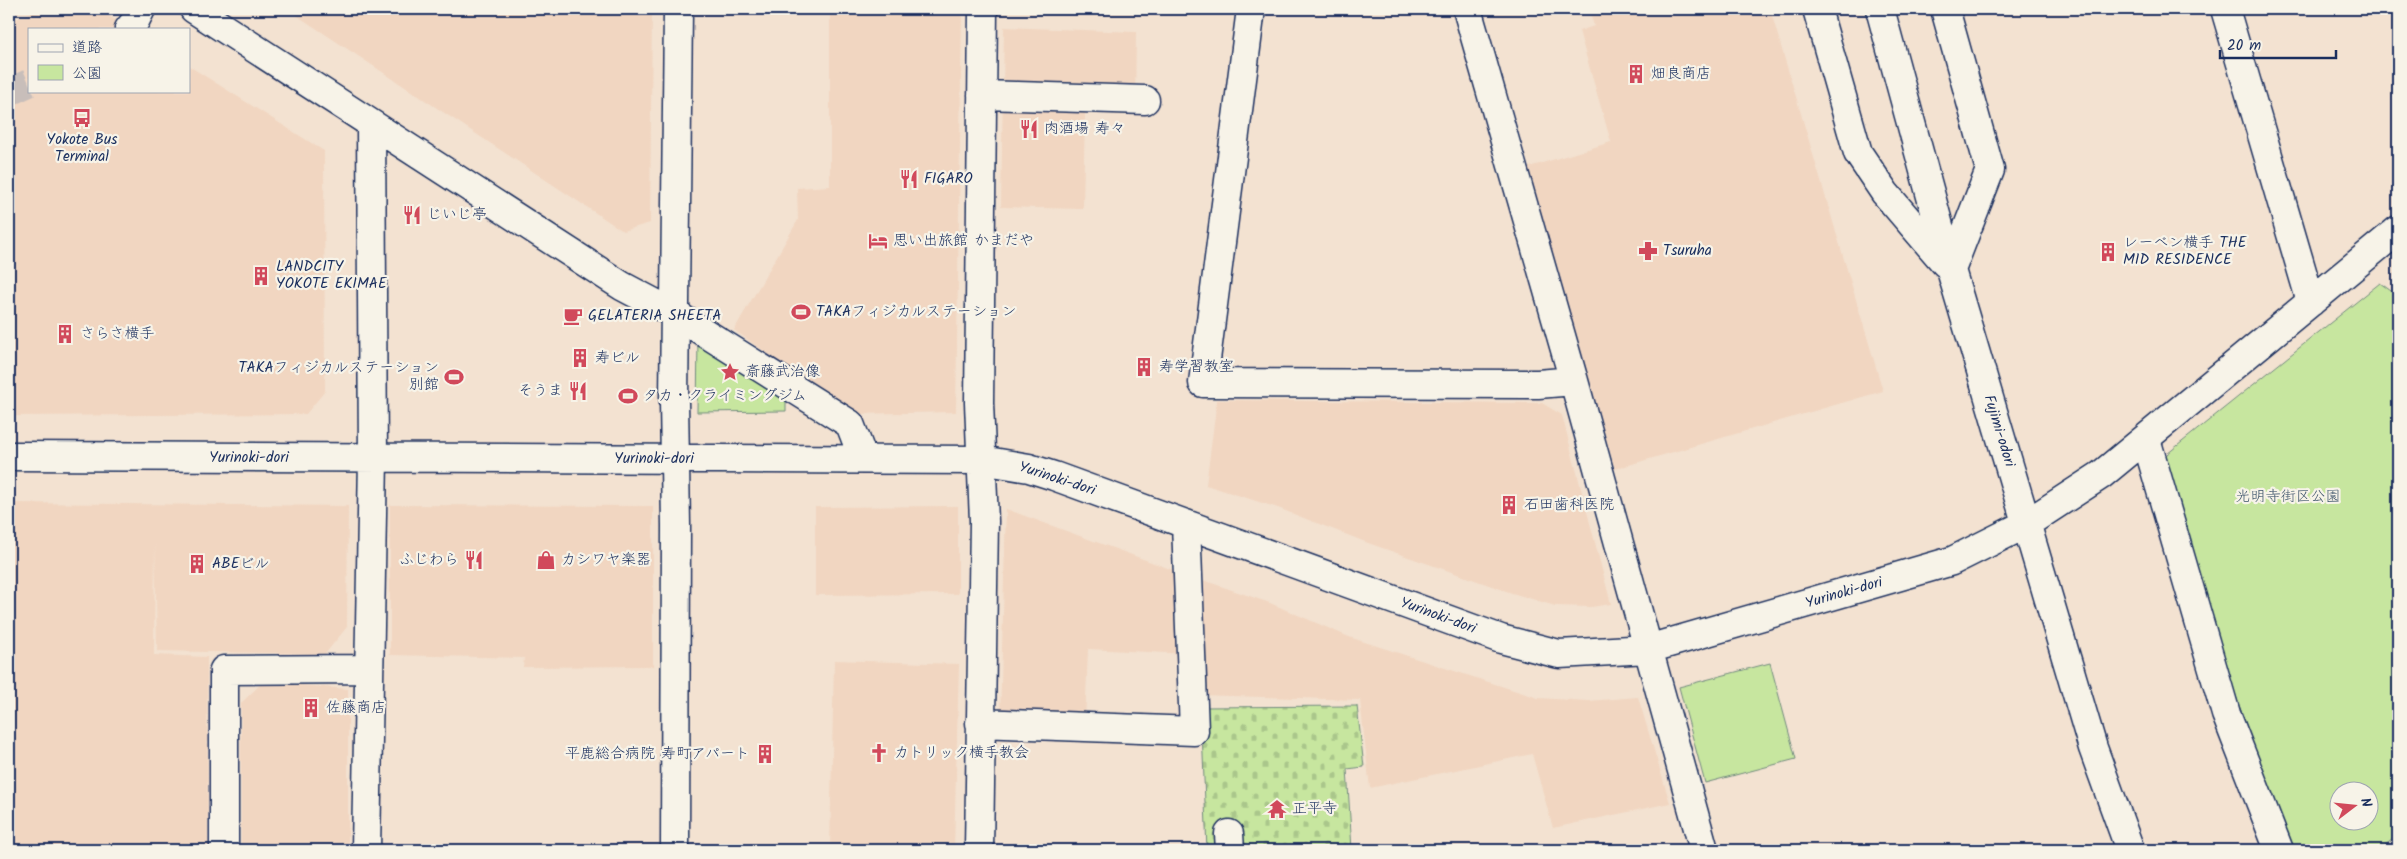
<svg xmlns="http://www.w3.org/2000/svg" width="2407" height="859" font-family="Kalam,'Klee One',sans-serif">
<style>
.built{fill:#f1d6c1}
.green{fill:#c7e69f;stroke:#718a7e;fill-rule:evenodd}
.cemetery{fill:url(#cemetery-stones);stroke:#718a7e}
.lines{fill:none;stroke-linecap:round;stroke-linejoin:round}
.minor-tunnel{stroke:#c8beba;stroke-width:28;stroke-dasharray:28 14;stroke-linecap:butt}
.minor-casing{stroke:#1b2f5e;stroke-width:31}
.minor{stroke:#f7f3e8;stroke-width:28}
.labels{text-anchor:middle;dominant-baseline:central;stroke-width:4.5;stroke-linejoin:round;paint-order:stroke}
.poi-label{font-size:15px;fill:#1b2f5e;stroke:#f7f3e8;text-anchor:start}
.street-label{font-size:15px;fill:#1b2f5e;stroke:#f7f3e8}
.park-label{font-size:15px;fill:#3d546b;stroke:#f7f3e8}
</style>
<defs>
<pattern id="cemetery-stones" width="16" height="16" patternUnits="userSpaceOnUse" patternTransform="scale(1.25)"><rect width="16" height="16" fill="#c7e69f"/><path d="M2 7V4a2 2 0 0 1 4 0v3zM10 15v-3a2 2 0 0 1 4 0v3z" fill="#aac68b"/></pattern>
</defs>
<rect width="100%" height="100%" fill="#f3e2d1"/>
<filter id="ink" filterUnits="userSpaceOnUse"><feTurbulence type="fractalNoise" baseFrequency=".02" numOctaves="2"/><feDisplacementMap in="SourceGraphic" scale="10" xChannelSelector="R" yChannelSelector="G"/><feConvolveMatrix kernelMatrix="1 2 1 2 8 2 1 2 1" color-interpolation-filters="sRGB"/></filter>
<g filter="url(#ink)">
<path class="built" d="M 39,9 L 84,9 L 87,14 L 98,9 L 129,29 L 29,29 L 29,91 L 189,91 L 189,66 L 324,151 L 325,391 L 306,414 L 9,416 L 9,22 Z
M 287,9 L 652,9 L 650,223 L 623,231 Z
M 830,9 L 962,9 L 956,412 L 853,414 L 734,330 L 798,220 L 797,188 L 830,186 Z
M 1589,9 L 1770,9 L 1883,391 L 1615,469 L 1526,168 L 1611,142 L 1579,31 L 1594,26 Z
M 1004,27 L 1136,32 L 1135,110 L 1085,112 L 1083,209 L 1001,207 Z
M 1217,400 L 1542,403 L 1562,415 L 1611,604 L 1591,607 L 1555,606 L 1512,593 L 1368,543 L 1278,508 L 1206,485 Z
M 9,503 L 348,506 L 347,627 L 325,654 L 157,651 L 155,542 L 154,655 L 207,657 L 208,850 L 9,850 Z
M 390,505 L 653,506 L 653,666 L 523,667 L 524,658 L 390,655 Z
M 958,506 L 958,594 L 815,595 L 815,507 Z
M 1006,509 L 1184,574 L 1187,654 L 1088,649 L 1085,723 L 1000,719 Z
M 1194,577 L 1270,603 L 1349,637 L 1538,698 L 1588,701 L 1638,697 L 1670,803 L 1553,828 L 1532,754 L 1370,788 L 1360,700 L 1199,695 Z
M 834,660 L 959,664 L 954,850 L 830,850 Z
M 263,682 L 348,689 L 348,850 L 241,850 L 241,703 Z"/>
<path class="green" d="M 2380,283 L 2398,296 L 2398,835 L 2379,850 L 2294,850 C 2240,723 2202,591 2162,458 ZM 2340,792 L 2370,792 L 2370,822 L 2340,822 Z
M 698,338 L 786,394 L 786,411 L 697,412 Z
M 1770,663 L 1796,759 L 1705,783 L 1679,687 Z"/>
<path class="cemetery" d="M 1357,706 L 1364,767 L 1347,769 L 1352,850 L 1207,850 L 1201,707 Z"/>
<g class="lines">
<path class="minor-tunnel" d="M 9,92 L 29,83"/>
<g class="minor-casing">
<path id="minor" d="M 194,9 L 622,286 L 675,314 L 850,424 L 863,458
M 1251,9 L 1203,383 L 1538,384 L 1574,381
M 1467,9 L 1574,381 L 1704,850
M 1817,9 L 1858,153 L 1885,193 L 1945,263
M 1880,9 L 1951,270 L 2093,748 L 2130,850
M 1945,9 L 1990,170 L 1951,270
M 2225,9 L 2311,302
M 129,29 L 134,23 L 141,9
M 982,95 L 1145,100
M 2146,439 L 2226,714 L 2279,850
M 9,456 L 981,460 L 1029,468 L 1054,476 L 1501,639 L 1559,654 L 1648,649 L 1952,561 L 2026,524 L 2101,475 L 2398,230
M 980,723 L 1194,731 L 1186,524
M 1229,834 L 1230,850
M 224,850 L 224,670 L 368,669
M 366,850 L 373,458 L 371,124
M 675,850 L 676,525 L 674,401 L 678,9
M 979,850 L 984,521 L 979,403 L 983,9"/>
</g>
<use href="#minor" class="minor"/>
</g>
</g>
<defs>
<g id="building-bare" transform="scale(1.5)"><path d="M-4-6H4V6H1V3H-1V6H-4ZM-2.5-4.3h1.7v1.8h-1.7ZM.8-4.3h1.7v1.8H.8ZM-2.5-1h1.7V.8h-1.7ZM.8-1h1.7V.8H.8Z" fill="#d1495b" stroke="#f7f3e8" stroke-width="2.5" paint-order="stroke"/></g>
<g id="bus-bare" transform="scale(1.5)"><path d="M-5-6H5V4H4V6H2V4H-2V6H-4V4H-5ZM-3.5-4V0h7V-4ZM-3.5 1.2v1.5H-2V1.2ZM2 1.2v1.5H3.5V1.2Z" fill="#d1495b" stroke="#f7f3e8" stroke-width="2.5" paint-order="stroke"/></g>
<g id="restaurant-bare" transform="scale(1.5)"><path d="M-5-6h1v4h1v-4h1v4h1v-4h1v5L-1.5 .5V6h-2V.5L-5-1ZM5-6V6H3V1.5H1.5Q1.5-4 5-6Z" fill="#d1495b" stroke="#f7f3e8" stroke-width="2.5" paint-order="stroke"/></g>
<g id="hotel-bare" transform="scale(1.5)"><path d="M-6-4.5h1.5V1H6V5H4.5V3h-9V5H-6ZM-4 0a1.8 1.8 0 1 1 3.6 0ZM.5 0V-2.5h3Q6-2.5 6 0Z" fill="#d1495b" stroke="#f7f3e8" stroke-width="2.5" paint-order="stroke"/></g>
<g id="pharmacy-bare" transform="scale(1.5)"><path d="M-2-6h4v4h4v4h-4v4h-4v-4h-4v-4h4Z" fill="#d1495b" stroke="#f7f3e8" stroke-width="2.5" paint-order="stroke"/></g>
<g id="stadium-bare" transform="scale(1.5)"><path d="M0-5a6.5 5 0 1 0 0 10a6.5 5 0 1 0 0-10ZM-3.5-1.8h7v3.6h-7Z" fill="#d1495b" stroke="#f7f3e8" stroke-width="2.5" paint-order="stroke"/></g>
<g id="cafe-bare" transform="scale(1.5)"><path d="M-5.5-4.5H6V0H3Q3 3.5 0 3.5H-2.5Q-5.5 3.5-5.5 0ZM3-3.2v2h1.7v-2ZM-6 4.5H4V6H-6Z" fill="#d1495b" stroke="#f7f3e8" stroke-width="2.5" paint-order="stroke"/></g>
<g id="sight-bare" transform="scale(1.5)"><path d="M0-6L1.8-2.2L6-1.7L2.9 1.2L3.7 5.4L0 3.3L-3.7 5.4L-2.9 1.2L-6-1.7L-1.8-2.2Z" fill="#d1495b" stroke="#f7f3e8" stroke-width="2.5" paint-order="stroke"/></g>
<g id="shop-bare" transform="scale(1.5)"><path d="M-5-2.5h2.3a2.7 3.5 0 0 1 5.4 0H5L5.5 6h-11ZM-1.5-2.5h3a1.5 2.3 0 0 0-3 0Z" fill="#d1495b" stroke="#f7f3e8" stroke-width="2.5" paint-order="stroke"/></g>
<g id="church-bare" transform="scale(1.5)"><path d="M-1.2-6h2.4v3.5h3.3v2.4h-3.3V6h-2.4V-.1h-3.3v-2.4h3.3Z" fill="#d1495b" stroke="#f7f3e8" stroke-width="2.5" paint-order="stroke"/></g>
<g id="temple-bare" transform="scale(1.5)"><path d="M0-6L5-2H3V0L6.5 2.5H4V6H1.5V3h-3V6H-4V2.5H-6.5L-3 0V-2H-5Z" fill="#d1495b" stroke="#f7f3e8" stroke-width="2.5" paint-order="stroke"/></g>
</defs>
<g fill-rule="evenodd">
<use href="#building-bare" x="1636" y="74"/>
<use href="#bus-bare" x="82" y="118"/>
<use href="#restaurant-bare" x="1029" y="129"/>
<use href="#restaurant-bare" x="909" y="179"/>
<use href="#restaurant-bare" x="412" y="215"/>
<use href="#hotel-bare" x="878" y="241"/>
<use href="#pharmacy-bare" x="1648" y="251"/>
<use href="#building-bare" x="2108" y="252"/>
<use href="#building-bare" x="261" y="276"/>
<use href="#stadium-bare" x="801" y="312"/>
<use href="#cafe-bare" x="573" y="316"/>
<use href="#building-bare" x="65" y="334"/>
<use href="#building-bare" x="580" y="358"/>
<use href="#building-bare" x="1144" y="367"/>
<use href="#sight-bare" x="730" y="372"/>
<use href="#stadium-bare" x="454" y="377"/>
<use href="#restaurant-bare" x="578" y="391"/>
<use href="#stadium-bare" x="628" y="396"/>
<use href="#building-bare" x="1509" y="505"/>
<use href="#restaurant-bare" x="474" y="560"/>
<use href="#shop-bare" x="546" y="560"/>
<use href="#building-bare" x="197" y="564"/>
<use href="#building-bare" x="311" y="708"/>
<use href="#church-bare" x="879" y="753"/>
<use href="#building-bare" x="765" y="754"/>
<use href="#temple-bare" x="1277" y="809"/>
</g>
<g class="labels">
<g class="poi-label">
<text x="1651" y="74">畑良商店</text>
<text x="1044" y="129">肉酒場 寿々</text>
<text x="82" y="140" text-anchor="middle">Yokote Bus<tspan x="82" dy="17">Terminal</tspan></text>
<text x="924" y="179">FIGARO</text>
<text x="427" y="215">じいじ亭</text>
<text x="893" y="241">思い出旅館 かまだや</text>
<text x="2123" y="243">レーベン横手 THE<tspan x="2123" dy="17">MID RESIDENCE</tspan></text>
<text x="1663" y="251">Tsuruha</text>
<text x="276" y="267">LANDCITY<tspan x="276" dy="17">YOKOTE EKIMAE</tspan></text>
<text x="816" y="312">TAKAフィジカルステーション</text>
<text x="588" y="316">GELATERIA SHEETA</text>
<text x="80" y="334">さらさ横手</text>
<text x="595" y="358">寿ビル</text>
<text x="1159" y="367">寿学習教室</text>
<text x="439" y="368" text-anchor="end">TAKAフィジカルステーション<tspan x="439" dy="17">別館</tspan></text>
<text x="745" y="372">斎藤武治像</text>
<text x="563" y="391" text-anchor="end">そうま</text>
<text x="643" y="396">タカ・クライミングジム</text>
<text x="1524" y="505">石田歯科医院</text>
<text x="459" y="560" text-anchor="end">ふじわら</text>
<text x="561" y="560">カシワヤ楽器</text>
<text x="212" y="564">ABEビル</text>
<text x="326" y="708">佐藤商店</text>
<text x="894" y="753">カトリック横手教会</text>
<text x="750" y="754" text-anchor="end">平鹿総合病院 寿町アパート</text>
<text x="1292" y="809">正平寺</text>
</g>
<g class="street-label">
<text transform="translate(1999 431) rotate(73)">Fujimi-odori</text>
<text x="249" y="458">Yurinoki-dori</text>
<text x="654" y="459">Yurinoki-dori</text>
<text transform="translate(1057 479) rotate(18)">Yurinoki-dori</text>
<text transform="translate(1844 593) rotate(-16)">Yurinoki-dori</text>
<text transform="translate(1438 616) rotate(20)">Yurinoki-dori</text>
</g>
<g class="park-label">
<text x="2288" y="497">光明寺街区公園</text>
</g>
</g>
<rect width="2407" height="859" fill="none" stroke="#f7f3e8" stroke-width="30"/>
<rect x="15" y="15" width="2377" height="829" fill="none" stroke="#1b2f5e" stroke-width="2" filter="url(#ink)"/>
<rect x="28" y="28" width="162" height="65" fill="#f7f3e8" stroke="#9fa5b1"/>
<rect x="38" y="44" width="25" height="8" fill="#f7f3e8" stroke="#9fa5b1"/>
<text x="72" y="52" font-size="15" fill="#1b2f5e">道路</text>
<rect x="38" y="65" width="25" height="15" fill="#c7e69f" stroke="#9fa5b1"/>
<text x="72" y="78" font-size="15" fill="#1b2f5e">公園</text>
<g transform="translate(2354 806) rotate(74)"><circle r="24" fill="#f7f3e8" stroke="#9fa5b1"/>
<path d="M0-4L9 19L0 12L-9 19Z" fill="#d1495b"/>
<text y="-8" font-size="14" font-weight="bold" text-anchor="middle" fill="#1b2f5e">N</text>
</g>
<path d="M2220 50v8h116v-8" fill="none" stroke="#1b2f5e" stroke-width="2.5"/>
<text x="2227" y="50" font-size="15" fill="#1b2f5e" stroke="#f7f3e8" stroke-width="4" paint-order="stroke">20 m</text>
</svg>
